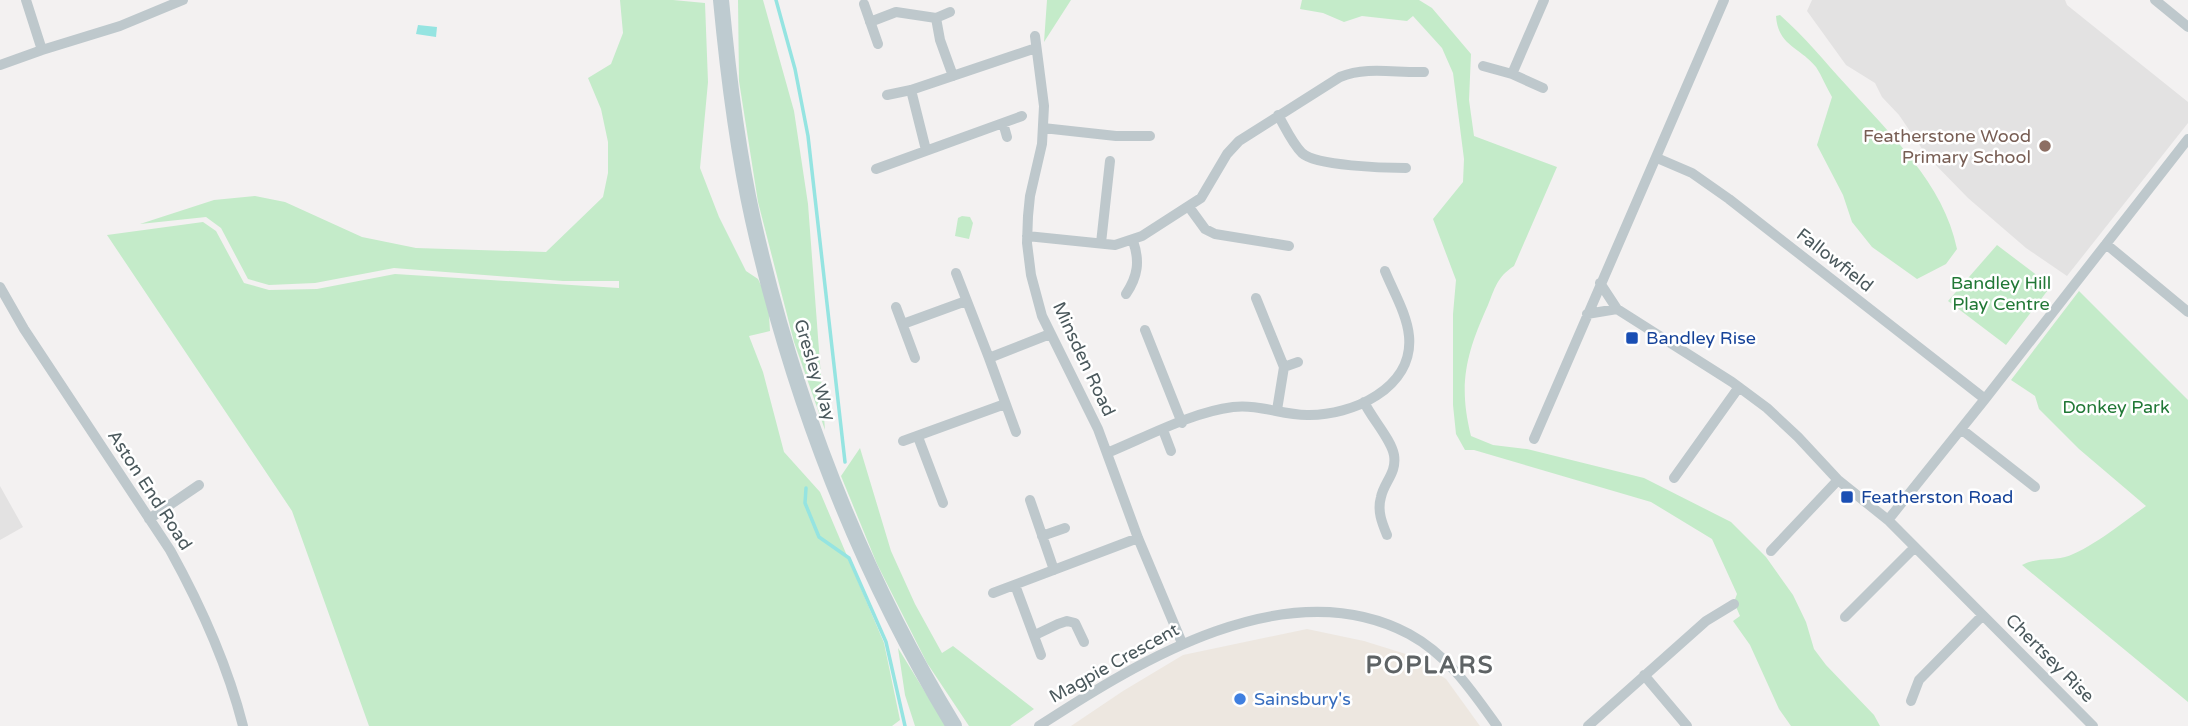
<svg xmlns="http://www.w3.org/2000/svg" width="2188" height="726" font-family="'Varela Round',sans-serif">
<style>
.commercial{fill:#ede7e0}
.education{fill:#e3e2e2}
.green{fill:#c4ebc9}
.water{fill:#95e4e1}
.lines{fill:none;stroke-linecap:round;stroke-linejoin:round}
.stream{stroke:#95e4e1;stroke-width:3.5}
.street{stroke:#bec8cc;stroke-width:10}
.secondary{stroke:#becbd0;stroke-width:16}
.education-dot{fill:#8d6e63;stroke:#fff;stroke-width:2.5}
.transit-dot{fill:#1a4fb4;stroke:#fff;stroke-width:2.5}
.shop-dot{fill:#3f7fe0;stroke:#fff;stroke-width:2.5}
.labels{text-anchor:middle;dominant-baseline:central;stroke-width:5;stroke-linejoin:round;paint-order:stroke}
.education-label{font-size:18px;fill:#785e54;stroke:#fff;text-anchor:end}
.street-label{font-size:18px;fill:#4a585c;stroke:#fff}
.park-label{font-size:18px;fill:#217836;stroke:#fff}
.transit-label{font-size:18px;fill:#164399;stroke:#fff;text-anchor:start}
.shop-label{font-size:18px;fill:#366cbe;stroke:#fff;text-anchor:start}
.district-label{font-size:24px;font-weight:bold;letter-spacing:2px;fill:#5e6365;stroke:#fff}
</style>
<rect width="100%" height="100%" fill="#f3f1f1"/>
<path class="commercial" d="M 1307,629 L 1364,641 L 1409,655 L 1446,679 L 1480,726 L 1071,726 L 1123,691 L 1183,655 Z"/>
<path class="education" d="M 1812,0 L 2065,0 L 2067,5 L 2188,102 L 2188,123 L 2067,276 L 2026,248 L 1968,198 L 1927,156 L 1899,115 L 1882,97 L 1875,83 L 1846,65 L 1807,11 Z
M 0,486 L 23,527 L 0,540 Z"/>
<path class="green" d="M 620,0 L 673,0 L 705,3 L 708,82 L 700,168 L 719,217 L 746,271 L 758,279 L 768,300 L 770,331 L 749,336 L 763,372 L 784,452 L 820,492 L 884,643 L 900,720 L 892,726 L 369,726 L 292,511 L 107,235 L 203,222 L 216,231 L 244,283 L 269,290 L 317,289 L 395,274 L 619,288 L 619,281 L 563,281 L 394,268 L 315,283 L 269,285 L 248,279 L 221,228 L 206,217 L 140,224 L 214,200 L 255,196 L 285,202 L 362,237 L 416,248 L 546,252 L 603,197 L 608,173 L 608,142 L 601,109 L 588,78 L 611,64 L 623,33 Z
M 738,0 L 763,0 L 794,111 L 808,204 L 825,430 L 794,342 L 758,202 L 739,81 Z
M 1047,0 L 1071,0 L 1044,42 Z
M 1302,0 L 1419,0 L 1432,8 L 1471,54 L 1469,100 L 1474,136 L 1557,167 L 1514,266 C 1497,277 1495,288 1488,305 C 1466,354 1458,384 1471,436 L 1493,445 L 1527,449 L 1644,478 L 1731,522 L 1766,557 L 1793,595 L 1806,622 L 1814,649 L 1826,665 L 1874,715 L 1880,726 L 1791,726 L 1779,709 L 1750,645 L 1733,621 L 1740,616 L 1734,602 L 1737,594 L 1712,539 L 1651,502 L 1474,450 L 1465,450 L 1456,434 L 1453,405 L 1453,314 L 1456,280 L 1433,219 L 1463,182 L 1464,159 L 1453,73 L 1442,48 L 1413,16 L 1407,21 L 1362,16 L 1344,22 L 1323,13 L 1300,9 Z
M 1780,15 C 1805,37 1825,62 1847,86 C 1890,134 1944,184 1957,249 L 1946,264 L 1917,279 L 1872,247 L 1852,222 L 1843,195 L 1817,145 L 1832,97 C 1826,87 1822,76 1816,67 C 1800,47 1778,46 1776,16 Z
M 962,216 L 970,217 L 973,223 L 969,239 L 955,236 L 958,218 Z
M 1997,245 L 2051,286 L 2006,345 L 1948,301 Z
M 2079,291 L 2188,400 L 2188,702 L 2022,565 C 2039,557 2049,561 2065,557 C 2088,551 2126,520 2146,506 L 2079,449 L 2039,409 L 2035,396 L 2011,380 Z
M 860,448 L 891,551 L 915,604 L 942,653 L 953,646 L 1034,709 L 1010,726 L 969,726 L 927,663 L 877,564 L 841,476 Z
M 898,648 L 946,726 L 915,726 L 905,695 Z"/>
<path class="water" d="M 418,25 L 437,27 L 436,37 L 416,34 Z"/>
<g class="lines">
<path class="stream" d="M 776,0 L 795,69 L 808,136 L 845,462
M 806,488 L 805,503 L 819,537 L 849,558 L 886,642 L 905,726"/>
<path class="street" d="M 2155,0 L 2188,27
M 864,4 L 878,44
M 936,18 L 940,40 L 953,76
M 870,22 L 896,12 L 936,18 L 950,12
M 1035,36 L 1044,106 L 1042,144 L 1030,196 L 1028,216 L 1027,243 L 1031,275 L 1042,316 L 1098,429 L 1138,538 L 1182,643
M 42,50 L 120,26 L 183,0
M 0,65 L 42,50 L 26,0
M 1483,66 L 1512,74 L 1543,88
M 1512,74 L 1544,0
M 911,90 L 926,150
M 887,95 L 911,90 L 1036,48
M 1278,115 C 1285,127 1292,143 1302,153 C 1316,166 1385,168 1406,168
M 1003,123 L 1007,137
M 1043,128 L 1116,136 L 1150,136
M 1657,158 L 1692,173 L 1729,199 L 1985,399
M 876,169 L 1022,116
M 1189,207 L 1205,229 L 1215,234 L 1289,246
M 1027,236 L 1115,245 L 1142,236 L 1201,198 L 1227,154 L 1239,141 L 1340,77 C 1367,66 1395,73 1424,72
M 1101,243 L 1110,161
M 2106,244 L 2188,312
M 956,273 L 989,358 L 1050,334
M 1600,283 L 1617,309 L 1732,382 L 1767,408 L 1798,437 L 1838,480 L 1888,520 L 2093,726
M 0,287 L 24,329 L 170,550 C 201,606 227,663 243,726
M 1126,294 C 1138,276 1140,261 1133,241
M 1256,298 L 1284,367 L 1277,410
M 896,307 L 915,358
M 1587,314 L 1617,309
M 903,324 L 966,301
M 1145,330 L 1182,423
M 989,358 L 1016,432
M 1284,367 L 1298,362
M 1364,402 C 1372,419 1391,439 1394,455 C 1397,473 1384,482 1381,497 C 1377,511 1382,523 1387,535
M 1961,429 L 2035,487
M 1163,430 L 1171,451
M 918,437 L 943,503
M 1534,439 L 1724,0
M 903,441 L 1005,404
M 1107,453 C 1146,437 1192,412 1233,407 C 1259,404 1282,415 1307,415 C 1352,416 1414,388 1409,336 C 1407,314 1393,291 1385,271
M 1674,478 L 1739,387
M 1030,500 L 1054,570
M 149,519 L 199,485
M 1888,520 L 1985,399 L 2188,139
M 1042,536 L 1065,528
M 1771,551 L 1838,480
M 1015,585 L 1041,655
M 993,593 L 1138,538
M 1845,617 L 1914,548
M 1035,635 L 1058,624 L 1067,621 L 1075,623 L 1084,642
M 1644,675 L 1687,726
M 1911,701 L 1919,680 L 1982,616
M 1039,726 C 1139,661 1287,569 1409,634 C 1448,655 1472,691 1497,726
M 1588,726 L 1706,621 L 1734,604"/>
<path class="secondary" d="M 721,0 C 728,74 737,148 753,220 C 793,398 859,570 954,726"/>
</g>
<circle class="education-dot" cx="2045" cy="146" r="7"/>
<g class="transit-dot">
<rect x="1625" y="331" width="14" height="14" rx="3.5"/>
<rect x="1840" y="490" width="14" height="14" rx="3.5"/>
</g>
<circle class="shop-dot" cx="1240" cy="699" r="7"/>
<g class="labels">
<g class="education-label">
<text x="2031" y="136">Featherstone Wood<tspan x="2031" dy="21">Primary School</tspan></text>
</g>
<g class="street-label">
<text transform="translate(1835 260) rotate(38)">Fallowfield</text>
<text transform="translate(1084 359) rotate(65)">Minsden Road</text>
<text transform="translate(815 370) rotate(73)">Gresley Way</text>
<text transform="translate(150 490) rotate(57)">Aston End Road</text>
<text transform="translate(2050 658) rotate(45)">Chertsey Rise</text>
<text transform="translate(1114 663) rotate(-29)">Magpie Crescent</text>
</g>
<g class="park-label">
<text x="2001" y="283">Bandley Hill<tspan x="2001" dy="21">Play Centre</tspan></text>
<text x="2116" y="407">Donkey Park</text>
</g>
<g class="transit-label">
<text x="1646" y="338">Bandley Rise</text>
<text x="1861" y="497">Featherston Road</text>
</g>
<g class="shop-label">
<text x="1254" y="699">Sainsbury's</text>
</g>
<g class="district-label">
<text x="1430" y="665">POPLARS</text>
</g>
</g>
</svg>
